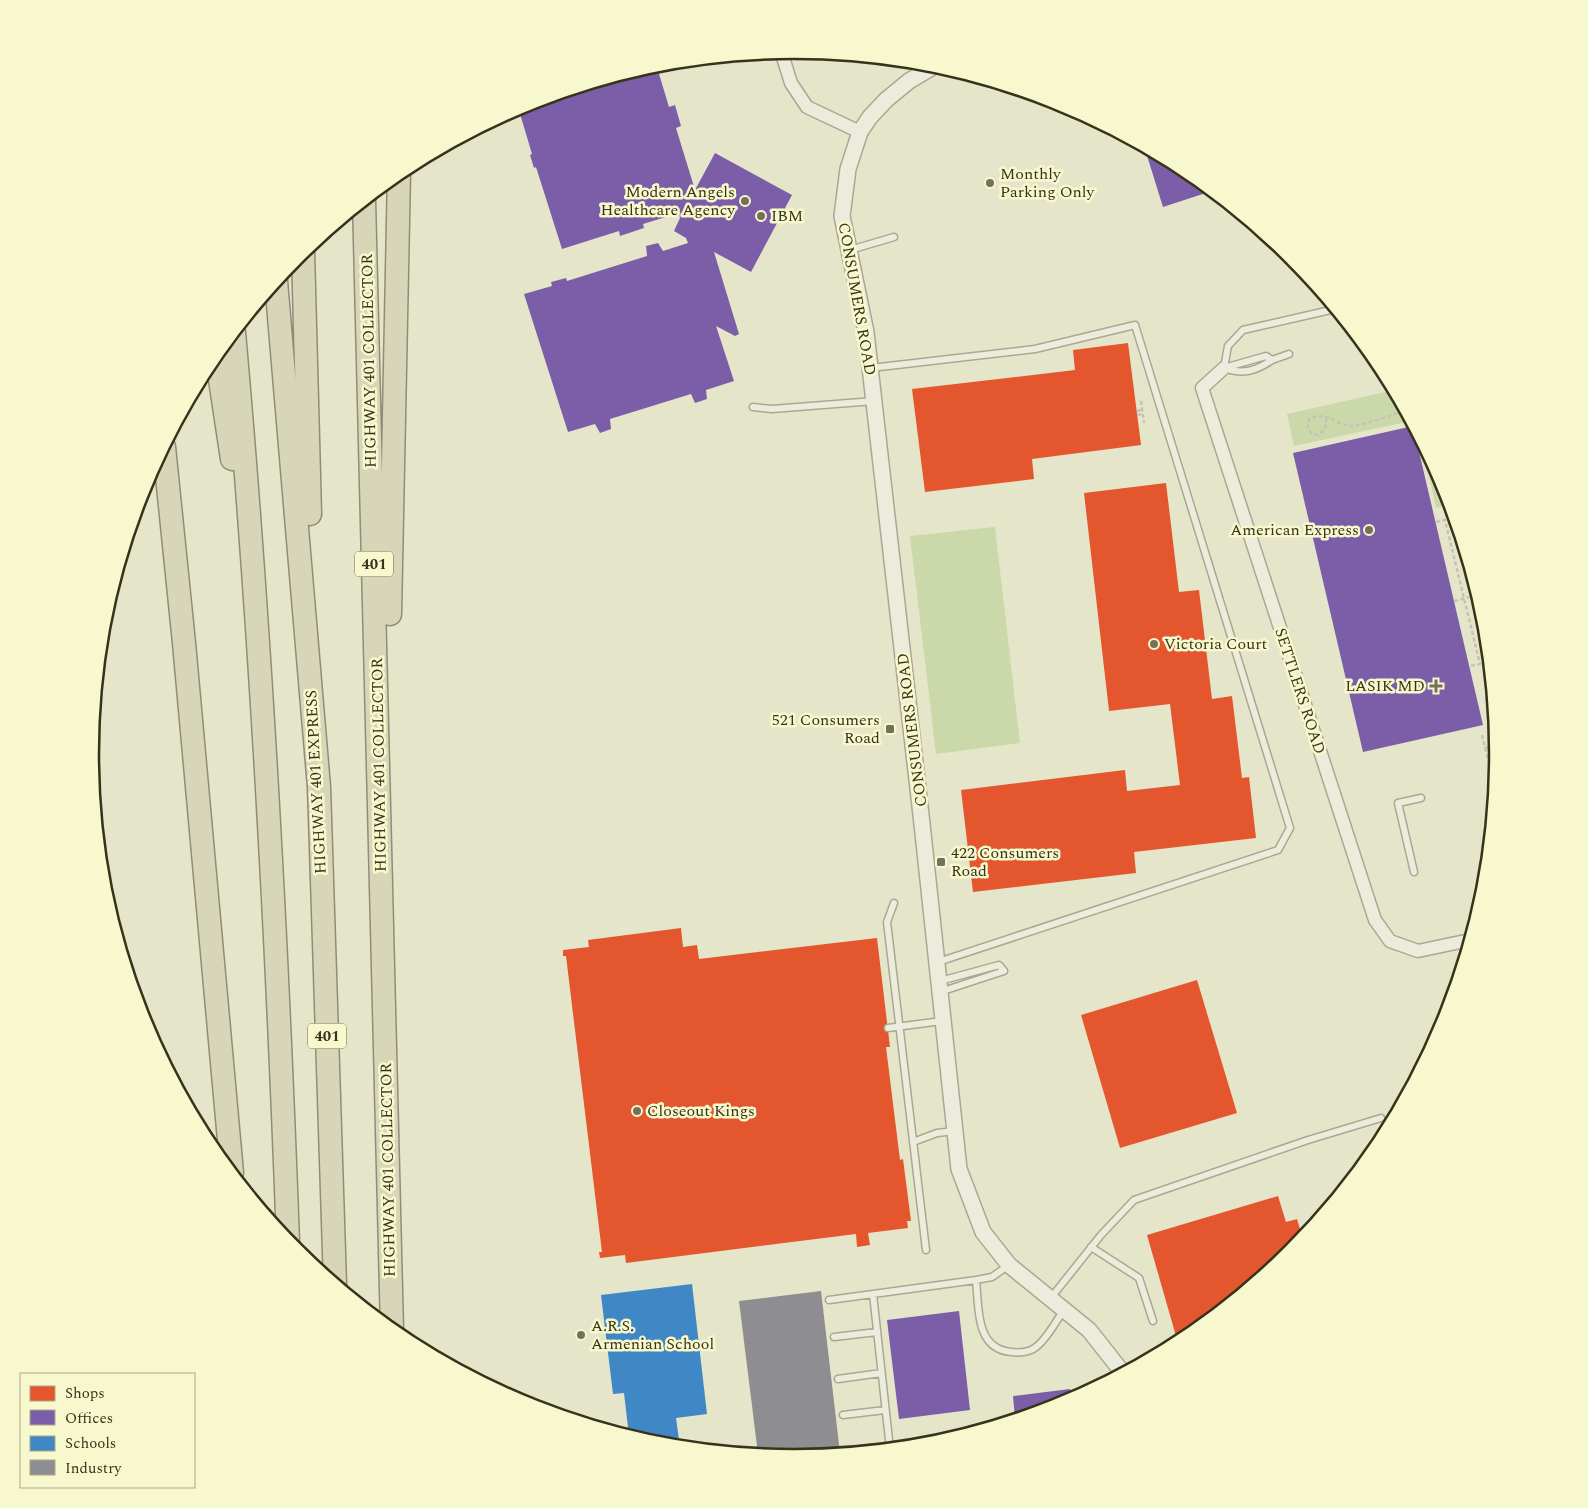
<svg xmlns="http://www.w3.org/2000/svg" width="1588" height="1508" font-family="Spectral,serif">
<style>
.green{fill:#cbd9aa}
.shops{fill:#e4572e}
.offices{fill:#7b5ea7}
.schools{fill:#3f88c5}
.industry{fill:#8d8d92}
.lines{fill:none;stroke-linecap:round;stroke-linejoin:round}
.service-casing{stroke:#aaa893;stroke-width:9}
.minor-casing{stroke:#aaa893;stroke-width:15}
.tertiary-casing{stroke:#aaa893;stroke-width:18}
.motorway-casing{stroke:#8f8d7a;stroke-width:25}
.path{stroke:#c5c3b2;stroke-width:2.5;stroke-dasharray:4 2.5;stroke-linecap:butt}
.service{stroke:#ececdc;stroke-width:6}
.minor{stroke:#ececdc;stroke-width:12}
.tertiary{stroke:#ececdc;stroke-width:15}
.motorway{stroke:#d8d6b9;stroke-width:22}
.poi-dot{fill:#757158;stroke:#f7f8cd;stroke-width:2}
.labels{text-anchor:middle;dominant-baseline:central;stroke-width:5;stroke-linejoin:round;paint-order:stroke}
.shield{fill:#f7f8cd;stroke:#716d50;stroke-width:1}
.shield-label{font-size:15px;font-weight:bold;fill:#38321b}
.poi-label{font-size:16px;fill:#38321b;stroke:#f7f8cd;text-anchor:start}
.street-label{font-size:16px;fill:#38321b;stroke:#f7f8cd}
.rim{fill:none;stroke:#38321b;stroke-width:2.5}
</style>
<rect width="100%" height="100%" fill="#e5e5c9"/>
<path class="green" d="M 1394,390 L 1411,421 L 1294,446 L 1287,414 Z
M 1422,443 L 1445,485 L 1453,512 L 1450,512 L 1448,505 L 1436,508 Z
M 995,527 L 1020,743 L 936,754 L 910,536 Z"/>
<path class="shops" d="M 1128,343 L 1141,445 L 1032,459 L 1034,479 L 925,492 L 912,389 L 1075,370 L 1073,350 Z
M 1166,483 L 1179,592 L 1199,590 L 1212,699 L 1232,696 L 1242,778 L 1249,777 L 1256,838 L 1134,852 L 1136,873 L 973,892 L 961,790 L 1125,770 L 1127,791 L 1180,785 L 1170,704 L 1109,711 L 1084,493 Z
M 681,928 L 683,947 L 697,945 L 699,959 L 877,938 L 890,1047 L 886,1047 L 900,1160 L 903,1159 L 911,1221 L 907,1221 L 908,1228 L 868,1233 L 870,1245 L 857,1247 L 856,1234 L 626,1263 L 625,1255 L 600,1258 L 599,1252 L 602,1252 L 566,956 L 563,956 L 563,950 L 589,947 L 588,940 Z
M 1197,980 L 1237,1113 L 1120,1148 L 1081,1015 Z
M 1278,1196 L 1286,1222 L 1297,1219 L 1303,1239 L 1292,1252 L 1178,1343 L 1147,1235 Z"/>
<path class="offices" d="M 656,64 L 669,107 L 675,105 L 681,126 L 676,128 L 695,190 L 715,153 L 792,195 L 751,272 L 714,252 L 739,334 L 735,336 L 716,326 L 734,381 L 706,390 L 707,399 L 695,403 L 691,394 L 610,419 L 611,429 L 600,433 L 595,424 L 568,432 L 524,294 L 552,286 L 551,282 L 566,278 L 567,281 L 647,256 L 646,246 L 658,243 L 663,251 L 688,243 L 686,238 L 674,231 L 680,218 L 679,213 L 643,224 L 644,228 L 620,236 L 619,231 L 562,249 L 536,167 L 534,168 L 530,155 L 532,154 L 518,107 Z
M 1144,146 L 1185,169 L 1212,191 L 1163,207 Z
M 1413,426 L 1483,725 L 1363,752 L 1293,453 Z
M 959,1311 L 970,1410 L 899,1419 L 887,1320 Z
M 1070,1389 L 1071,1400 L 1015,1419 L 1013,1396 Z"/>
<path class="schools" d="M 692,1284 L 707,1414 L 676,1418 L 680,1447 L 656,1444 L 629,1436 L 624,1393 L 613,1394 L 601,1295 Z"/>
<path class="industry" d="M 821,1291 L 840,1453 L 794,1458 L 758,1454 L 739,1301 Z"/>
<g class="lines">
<g class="service-casing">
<path id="service" d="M 850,250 L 894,237
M 1266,356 L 1272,360 C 1256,371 1243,375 1224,368 Z
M 1272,360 L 1289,354
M 871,368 L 1035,349 L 1135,325 L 1290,828 L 1278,850 L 938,962
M 1224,368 L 1228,346 L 1243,330 L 1335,309
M 753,407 L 772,409 L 874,401
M 1414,872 L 1398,803 L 1421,798
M 894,903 L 887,922 L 926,1250
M 940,981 L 999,965 L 1004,971 L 940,992
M 888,1028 L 942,1021
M 913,1142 L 937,1133 L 955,1131
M 1091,1247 L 1139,1278 L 1153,1321
M 976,1280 C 979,1307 975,1349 1011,1352 C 1020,1353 1029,1353 1036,1347 C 1047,1339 1056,1321 1064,1310
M 873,1294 L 890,1449
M 1050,1299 L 1101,1235 L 1134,1200 L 1308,1140 L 1381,1118
M 829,1300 L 976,1280 L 992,1277 L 1009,1265
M 834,1337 L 877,1332
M 838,1379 L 881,1373
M 843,1415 L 885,1410
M 847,1452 L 890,1447"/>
</g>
<g class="minor-casing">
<path id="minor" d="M 781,51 L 791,83 L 807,107 L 860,132
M 1224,368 L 1202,388 L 1375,920 L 1390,941 L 1418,951 L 1470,940"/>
</g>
<g class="tertiary-casing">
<path id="tertiary" d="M 936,65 L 909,81 L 886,100 L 870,117 L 860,132 L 848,169 L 842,216 L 866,332 L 922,824 L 959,1169 L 983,1232 L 1009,1265 L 1089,1330 L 1123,1373"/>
</g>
<g class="motorway-casing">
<path id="motorway" d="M 364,200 L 392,1331
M 303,251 L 310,514
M 276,281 L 319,787 L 335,1284
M 234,332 C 261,634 277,938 288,1242
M 216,353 L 232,459
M 164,447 L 184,643 L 232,1173
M 390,614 L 399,172"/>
</g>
<path class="path" d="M 1141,401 L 1144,423
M 1137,411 L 1142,410
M 1404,411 L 1407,425
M 1137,415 L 1142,414
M 1326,418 C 1326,427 1325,430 1318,435 L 1311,433 L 1308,427 L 1309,419 C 1324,411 1336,423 1349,426 C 1357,428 1393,414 1405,411
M 1436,522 L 1445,520 L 1480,664 L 1469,666
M 1454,601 L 1478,595
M 1482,735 L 1490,767
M 1485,748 L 1497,745"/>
<use href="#service" class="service"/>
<use href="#minor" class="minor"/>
<use href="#tertiary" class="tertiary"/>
<use href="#motorway" class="motorway"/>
</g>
<g class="poi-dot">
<circle cx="990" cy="183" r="5"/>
<circle cx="745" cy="201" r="5"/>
<circle cx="761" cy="216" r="5"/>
<circle cx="1369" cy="530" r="5"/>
<circle cx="1154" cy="644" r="5"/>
<path d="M1433.5 678.5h5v5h5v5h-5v5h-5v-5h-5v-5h5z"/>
<rect x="885" y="724" width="10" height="10" rx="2.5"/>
<rect x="936" y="857" width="10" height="10" rx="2.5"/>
<circle cx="637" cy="1111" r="5"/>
<circle cx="581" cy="1335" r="5"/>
</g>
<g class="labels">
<g class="shield">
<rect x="355" y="551.5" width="38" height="25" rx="4"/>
<rect x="308" y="1023.5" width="38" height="25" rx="4"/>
</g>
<g class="shield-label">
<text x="374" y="564">401</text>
<text x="327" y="1036">401</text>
</g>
<g class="poi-label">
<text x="1000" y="174">Monthly<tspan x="1000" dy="18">Parking Only</tspan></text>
<text x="735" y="192" text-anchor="end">Modern Angels<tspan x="735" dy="18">Healthcare Agency</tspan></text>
<text x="771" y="216">IBM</text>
<text x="1359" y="530" text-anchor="end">American Express</text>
<text x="1164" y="644">Victoria Court</text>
<text x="1425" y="686" text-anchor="end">LASIK MD</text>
<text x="880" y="720" text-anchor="end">521 Consumers<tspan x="880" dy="18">Road</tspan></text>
<text x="951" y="853">422 Consumers<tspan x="951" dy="18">Road</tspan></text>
<text x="647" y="1111">Closeout Kings</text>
<text x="591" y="1326">A.R.S.<tspan x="591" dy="18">Armenian School</tspan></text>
</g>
<g class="street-label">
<text transform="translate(857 299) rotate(80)">CONSUMERS ROAD</text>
<text transform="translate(369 361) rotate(-91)">HIGHWAY 401 COLLECTOR</text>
<text transform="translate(1300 691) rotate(72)">SETTLERS ROAD</text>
<text transform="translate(912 730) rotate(-97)">CONSUMERS ROAD</text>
<text transform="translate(379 765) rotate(-91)">HIGHWAY 401 COLLECTOR</text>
<text transform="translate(316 782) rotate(-93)">HIGHWAY 401 EXPRESS</text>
<text transform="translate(388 1170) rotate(-91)">HIGHWAY 401 COLLECTOR</text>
</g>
</g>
<path d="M0 0H1588V1508H0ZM99 754a695 695 0 1 1 1390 0a695 695 0 1 1-1390 0Z" fill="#f7f8cd" fill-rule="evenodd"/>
<path class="rim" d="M99 754a695 695 0 1 1 1390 0a695 695 0 1 1-1390 0Z"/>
<rect x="20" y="1373" width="175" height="115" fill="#f7f8cd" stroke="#aba986"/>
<rect x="30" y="1386" width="25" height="15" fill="#e4572e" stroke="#aba986"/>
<text x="65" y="1398" font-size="15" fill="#38321b">Shops</text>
<rect x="30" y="1410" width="25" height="15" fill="#7b5ea7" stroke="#aba986"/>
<text x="65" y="1423" font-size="15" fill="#38321b">Offices</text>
<rect x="30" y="1436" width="25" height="15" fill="#3f88c5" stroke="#aba986"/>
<text x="65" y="1448" font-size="15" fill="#38321b">Schools</text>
<rect x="30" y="1460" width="25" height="15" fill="#8d8d92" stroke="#aba986"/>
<text x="65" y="1473" font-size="15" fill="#38321b">Industry</text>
</svg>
